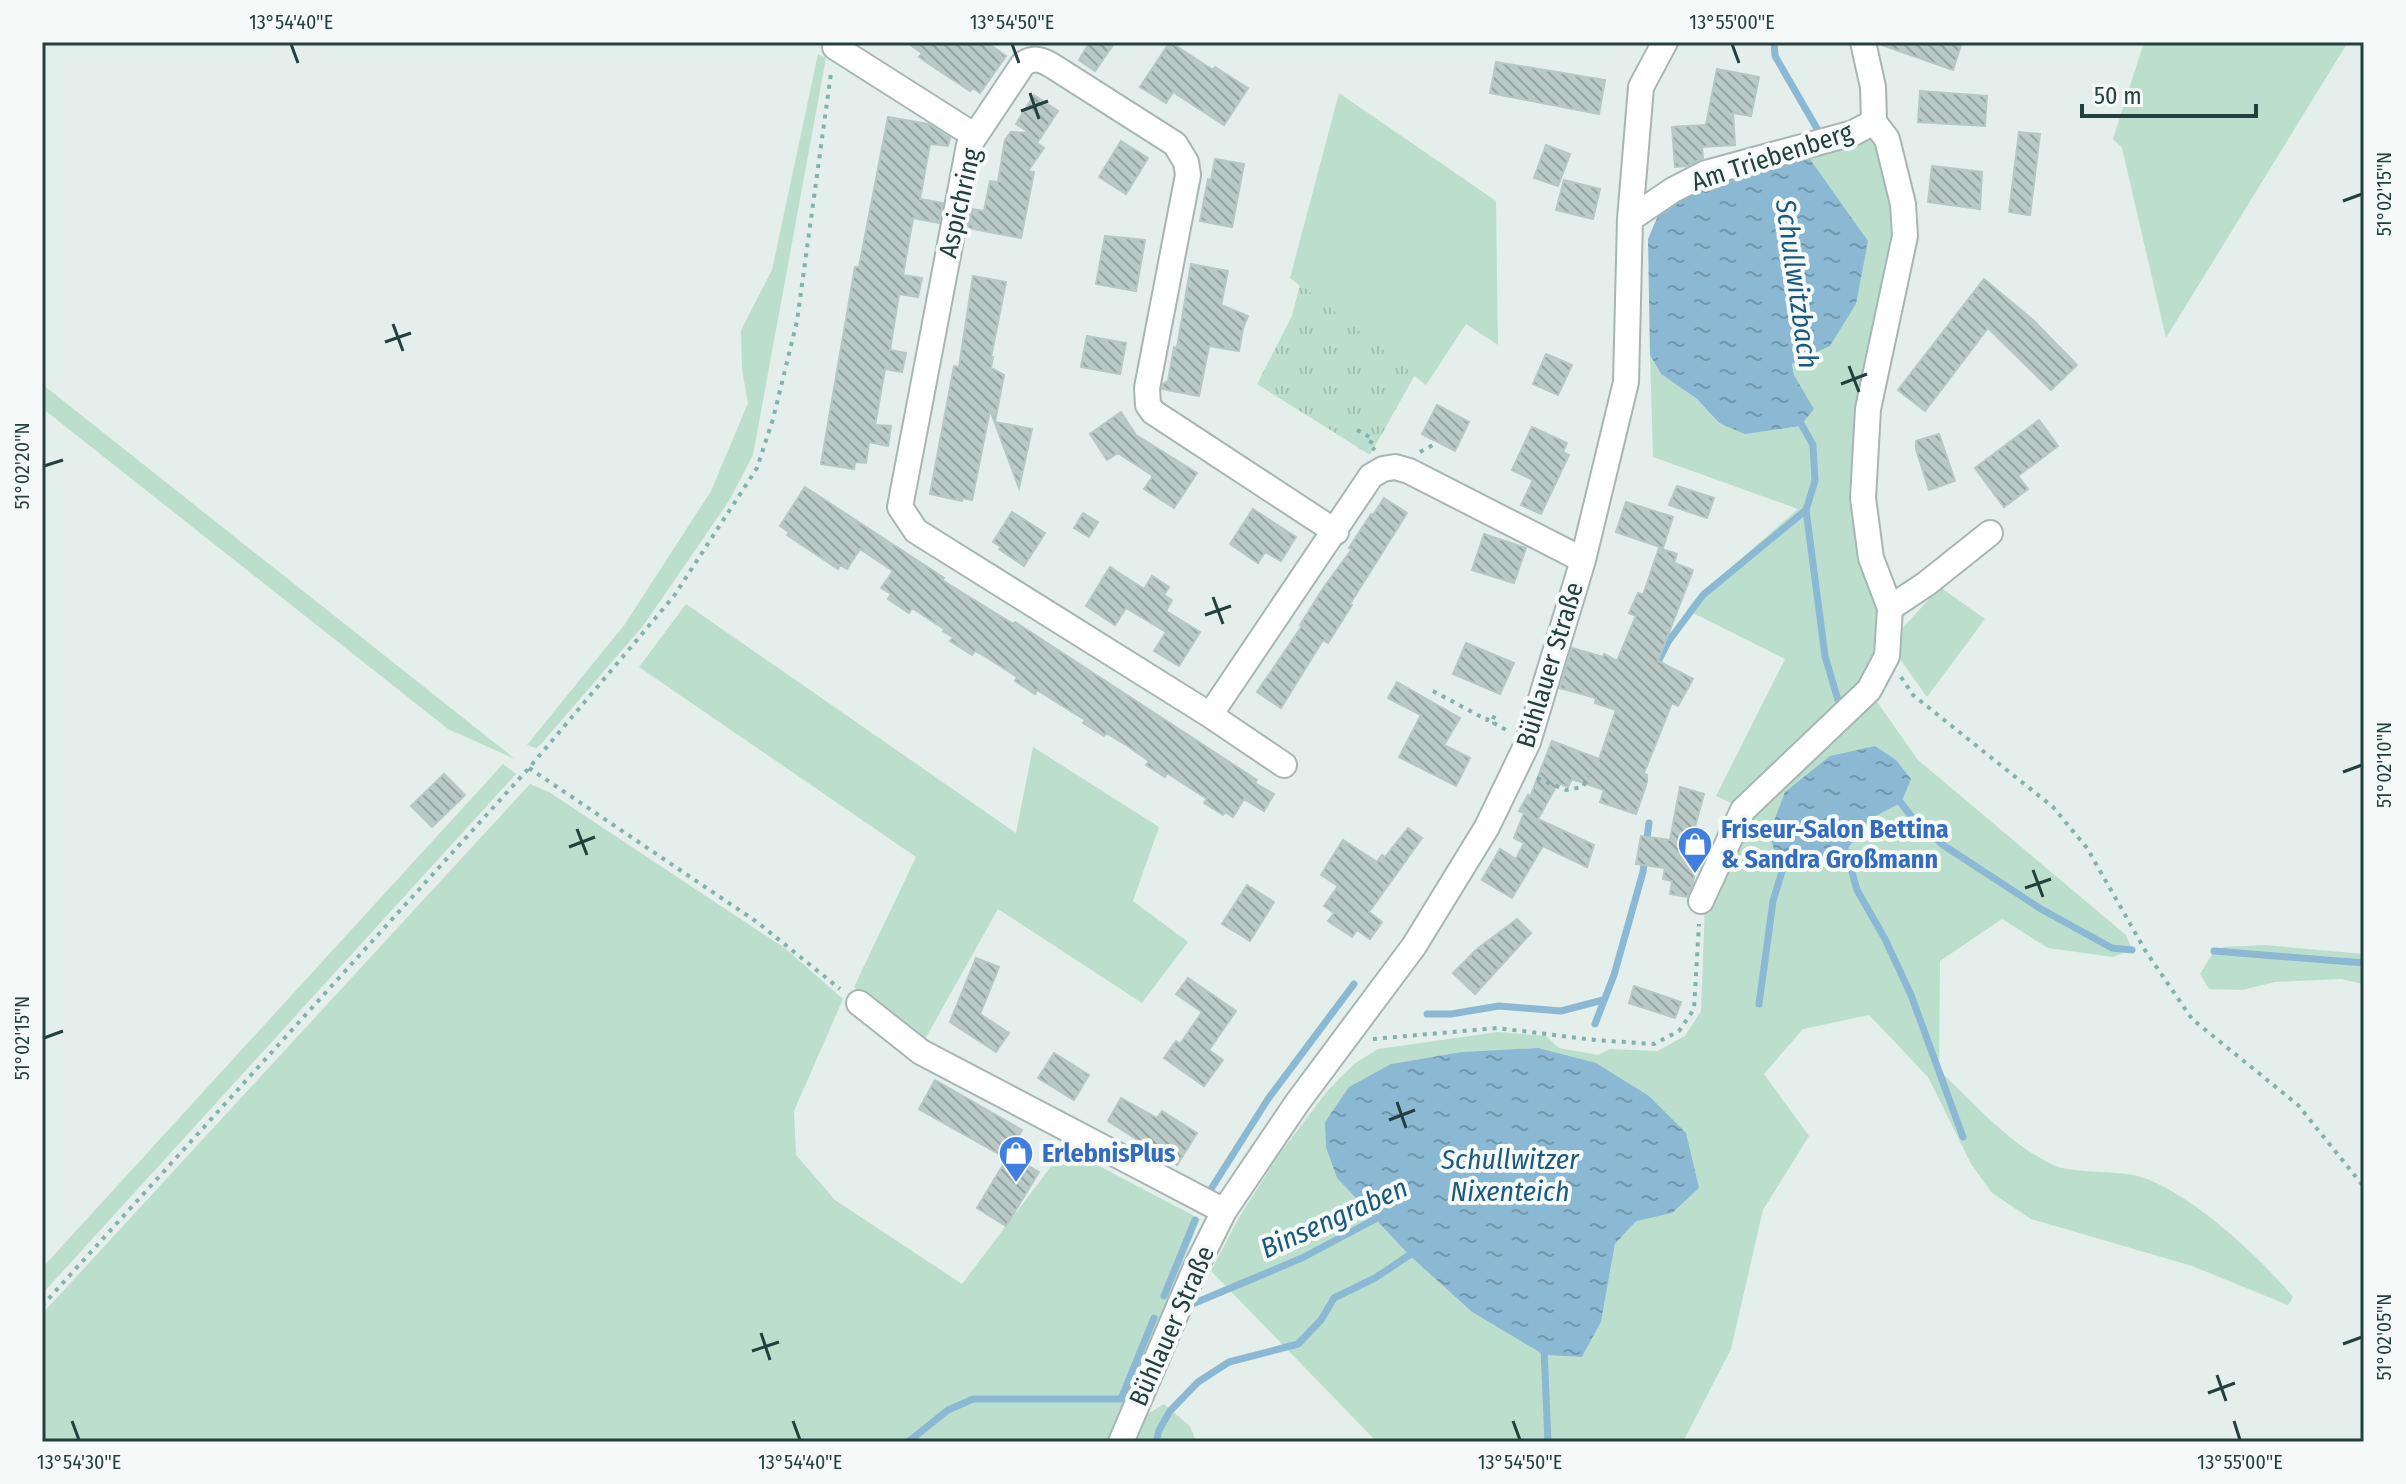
<svg xmlns="http://www.w3.org/2000/svg" width="2406" height="1484" font-family="'Fira Sans Condensed',sans-serif">
<style>
.green{fill:#bcdfcd;fill-rule:evenodd}
.park{fill:url(#park-tufts)}
.water{fill:url(#water-ripples)}
.lines{fill:none;stroke-linecap:round;stroke-linejoin:round}
.stream{stroke:#8bb9d4;stroke-width:7}
.building{fill:url(#building-back-hatch);stroke:#b6c8c4;stroke-width:2}
.minor-casing{stroke:#a6b6b4;stroke-width:28}
.path{stroke:#83b2ad;stroke-width:4;stroke-dasharray:4 6;stroke-linecap:butt}
.minor{stroke:#fff;stroke-width:24}
.ticks{fill:none;stroke:#23403e;stroke-width:3}
.labels{text-anchor:middle;dominant-baseline:central;stroke-width:8;stroke-linejoin:round;paint-order:stroke}
.street-label{font-size:26px;fill:#23403e;stroke:#f5faf8}
.shop-label{font-size:26px;font-weight:bold;fill:#366cbe;stroke:#f5faf8;text-anchor:start}
.water-label{font-size:28px;font-style:italic;fill:#1a587e;stroke:#f5faf8}
.neatline{fill:none;stroke:#23403e;stroke-width:3}
.ticks-label{font-size:20px;text-anchor:middle;fill:#23403e}
</style>
<defs>
<pattern id="park-tufts" width="24" height="20" patternUnits="userSpaceOnUse" patternTransform="scale(2)"><rect width="24" height="20" fill="#bcdfcd"/><path d="M3 7l-1-3M5 7V3M7 7l1-3M15 17l-1-3M17 17v-4M19 17l1-3" fill="none" stroke="#a1c0b1"/></pattern>
<pattern id="water-ripples" width="26" height="14" patternUnits="userSpaceOnUse" patternTransform="scale(2)"><rect width="26" height="14" fill="#8bb9d4"/><path d="M2 4q2-2 4 0t4 0M15 11q2-2 4 0t4 0" fill="none" stroke="#7198ad"/></pattern>
<pattern id="building-back-hatch" width="6" height="6" patternUnits="userSpaceOnUse" patternTransform="scale(2)"><rect width="6" height="6" fill="#b9c9c5"/><path d="M-1 5l2 2M0 0l6 6M5-1l2 2" fill="none" stroke="#96a5a1"/></pattern>
</defs>
<rect width="100%" height="100%" fill="#e4eeeb"/>
<path class="green" d="M 2144,42 L 2348,42 L 2166,338 L 2122,148 L 2113,139 Z
M 818,54 L 826,58 L 753,455 L 729,501 L 643,626 L 541,744 L 536,748 L 527,745 L 625,624 L 711,491 L 748,403 L 742,370 L 741,330 L 772,270 Z
M 1339,93 L 1496,201 L 1498,345 L 1466,324 L 1426,385 L 1290,278 Z
M 1877,136 L 1896,207 L 1896,243 L 1860,415 L 1869,578 L 1881,622 L 1876,667 L 1740,807 L 1716,796 L 1785,659 L 1687,610 L 1699,595 L 1798,509 L 1653,457 L 1650,355 L 1661,374 L 1697,399 L 1719,424 L 1814,409 L 1794,375 L 1792,364 L 1830,346 L 1856,304 L 1828,186 L 1807,155 Z
M 42,384 L 515,759 L 448,729 L 42,408 Z
M 1940,587 L 1985,619 L 1927,697 L 1900,659 L 1900,631 Z
M 686,604 L 1016,833 L 1033,747 L 1159,827 L 1133,901 L 1188,942 L 1142,1003 L 998,909 L 924,1041 L 854,987 L 916,857 L 639,667 Z
M 1875,699 L 1918,760 L 2126,935 L 2132,950 L 2113,957 L 2048,948 L 2002,919 L 1940,961 L 1939,1070 C 1974,1103 2007,1142 2051,1164 C 2073,1175 2116,1169 2141,1177 C 2191,1193 2259,1256 2293,1297 L 2288,1305 L 2192,1266 L 2031,1219 L 1992,1193 L 1971,1164 L 1928,1077 L 1869,1015 L 1803,1029 L 1764,1074 L 1809,1136 L 1763,1210 L 1731,1349 L 1683,1442 L 1377,1442 L 1211,1271 L 1238,1219 L 1278,1156 L 1328,1090 L 1354,1064 L 1378,1049 L 1498,1032 L 1546,1036 L 1559,1048 L 1598,1055 L 1610,1049 L 1657,1051 L 1685,1036 L 1701,1011 L 1705,903 L 1763,797 ZM 1901,803 L 1870,819 L 1846,851 L 1769,834 ZM 1538,1048 L 1672,1213 L 1636,1220 L 1615,1244 L 1601,1322 L 1582,1357 L 1544,1355 L 1472,1312 L 1409,1255 L 1337,1178 L 1391,1064 L 1461,1052 Z
M 503,764 L 516,774 L 42,1294 L 42,1268 Z
M 530,784 L 549,792 L 786,949 L 843,999 L 794,1111 L 796,1155 L 835,1200 L 962,1284 L 1065,1148 L 1200,1219 L 1111,1442 L 42,1442 L 42,1314 Z
M 2265,945 L 2364,954 L 2364,984 L 2341,979 L 2275,982 L 2242,990 L 2209,989 L 2200,974 L 2214,951 L 2224,947 Z
M 1164,1404 L 1190,1426 L 1196,1442 L 1136,1442 L 1146,1415 Z"/>
<path class="park" d="M 1300,284 L 1415,375 L 1370,455 L 1257,384 L 1292,316 Z"/>
<path class="water" d="M 1807,155 L 1868,241 L 1856,304 L 1830,346 L 1792,364 L 1794,375 L 1814,409 L 1800,426 L 1745,434 L 1719,423 L 1697,399 L 1661,374 L 1650,355 L 1648,239 L 1660,211 L 1693,188 Z
M 1875,746 L 1896,760 L 1911,779 L 1901,803 L 1870,819 L 1846,851 L 1816,865 L 1784,865 L 1776,855 L 1769,834 L 1785,792 L 1830,756 Z
M 1538,1048 L 1596,1063 L 1649,1096 L 1686,1133 L 1699,1188 L 1672,1213 L 1636,1221 L 1615,1244 L 1601,1322 L 1582,1357 L 1544,1355 L 1472,1312 L 1409,1255 L 1337,1178 L 1326,1147 L 1325,1122 L 1349,1087 L 1391,1064 L 1461,1052 Z"/>
<g class="lines">
<path class="stream" d="M 1774,42 L 1775,56 L 1819,132
M 1806,510 L 1825,656 L 1838,700
M 1655,668 L 1668,642 L 1703,595 L 1806,510 L 1815,481 L 1813,445 L 1798,418
M 1901,803 L 1912,817 L 1943,845 L 2041,909 L 2112,948 L 2132,950
M 1646,846 L 1649,823
M 1846,851 L 1857,890 L 1885,939 L 1911,995 L 1963,1137
M 2214,951 L 2364,963
M 1759,1004 L 1773,901 L 1784,865
M 1427,1014 L 1451,1014 L 1499,1006 L 1561,1011 L 1603,1000
M 1595,1024 L 1614,975 L 1643,872 L 1645,858
M 1211,1189 L 1268,1099 L 1354,984
M 1164,1296 L 1195,1220
M 1190,1305 L 1302,1258 L 1383,1215
M 1544,1348 L 1548,1442
M 908,1442 L 948,1410 L 973,1399 L 1121,1399 L 1154,1318
M 1156,1442 L 1159,1430 L 1170,1411 L 1198,1382 L 1229,1362 L 1298,1344 L 1321,1320 L 1334,1298 L 1375,1278 L 1417,1250"/>
</g>
<path class="building" d="M 906,42 L 986,42 L 1006,56 L 980,93 L 973,88 L 970,91 L 938,70 L 919,57 L 922,53 Z
M 1090,42 L 1115,42 L 1095,71 L 1079,60 Z
M 1170,42 L 1213,70 L 1215,67 L 1248,88 L 1224,125 L 1173,92 L 1166,103 L 1140,87 Z
M 1882,42 L 1962,42 L 1953,70 L 1882,45 Z
M 1496,62 L 1605,80 L 1599,114 L 1490,93 Z
M 1717,69 L 1759,77 L 1751,116 L 1733,113 L 1735,145 L 1702,147 L 1703,158 L 1687,166 L 1675,167 L 1672,127 L 1706,125 Z
M 1920,91 L 1987,96 L 1985,126 L 1918,122 Z
M 1034,95 L 1058,111 L 1037,143 L 1044,148 L 1028,171 L 1034,172 L 1021,238 L 968,228 L 972,209 L 984,211 L 990,181 L 998,182 L 1005,140 L 1011,132 L 1030,133 L 1016,124 Z
M 888,117 L 928,124 L 950,138 L 948,146 L 930,144 L 920,199 L 943,203 L 939,223 L 913,218 L 903,275 L 922,278 L 918,297 L 899,294 L 890,350 L 906,353 L 902,372 L 885,369 L 875,425 L 891,426 L 888,446 L 869,442 L 866,463 L 855,462 L 854,469 L 821,464 L 855,267 L 859,267 Z
M 2019,132 L 2040,134 L 2030,215 L 2009,212 Z
M 1121,141 L 1148,158 L 1126,194 L 1099,177 Z
M 1546,145 L 1570,154 L 1558,186 L 1534,178 Z
M 1215,159 L 1244,164 L 1232,227 L 1200,221 L 1208,179 L 1211,180 Z
M 1932,166 L 1982,172 L 1980,209 L 1928,202 Z
M 1564,180 L 1600,189 L 1593,219 L 1556,210 Z
M 1105,236 L 1145,240 L 1136,291 L 1096,284 Z
M 1191,264 L 1228,271 L 1221,305 L 1248,316 L 1243,328 L 1239,351 L 1209,346 L 1199,396 L 1162,389 L 1163,384 L 1168,381 L 1174,347 L 1177,348 Z
M 973,276 L 1006,282 L 991,357 L 993,357 L 991,368 L 1004,375 L 995,422 L 1032,429 L 1019,488 L 990,410 L 972,500 L 962,498 L 962,501 L 930,494 L 954,366 L 959,367 Z
M 1984,279 L 2033,320 L 2077,365 L 2051,390 L 1988,328 L 1925,411 L 1898,390 Z
M 1087,336 L 1126,343 L 1120,374 L 1081,367 Z
M 1546,354 L 1572,365 L 1558,395 L 1533,384 Z
M 1437,405 L 1469,422 L 1455,451 L 1422,434 Z
M 1121,412 L 1136,435 L 1197,473 L 1174,508 L 1144,489 L 1153,476 L 1118,453 L 1107,460 L 1090,434 Z
M 2039,420 L 2058,446 L 2018,476 L 2028,489 L 2004,507 L 1975,468 Z
M 1532,427 L 1567,443 L 1563,452 L 1569,455 L 1541,514 L 1521,505 L 1533,480 L 1512,470 Z
M 1939,434 L 1955,481 L 1929,490 L 1916,449 L 1916,441 Z
M 1677,486 L 1714,498 L 1707,518 L 1669,505 Z
M 805,487 L 944,578 L 942,580 L 1013,624 L 1015,622 L 1257,780 L 1255,783 L 1274,794 L 1264,811 L 1244,799 L 1233,817 L 1225,812 L 1223,815 L 1204,803 L 1207,799 L 1167,773 L 1165,777 L 1146,765 L 1149,761 L 1126,745 L 1106,733 L 1104,736 L 1083,723 L 1085,720 L 1037,690 L 1035,694 L 1015,681 L 1017,677 L 983,655 L 975,651 L 972,655 L 950,641 L 953,637 L 943,631 L 944,629 L 912,608 L 909,613 L 888,599 L 891,594 L 881,588 L 893,571 L 860,549 L 847,569 L 840,565 L 838,569 L 787,535 L 789,532 L 780,526 Z
M 1384,498 L 1407,513 L 1350,604 L 1352,605 L 1328,643 L 1323,640 L 1281,708 L 1257,692 L 1302,626 L 1300,625 L 1324,587 L 1352,549 L 1349,548 L 1371,514 L 1373,515 Z
M 1626,502 L 1673,517 L 1663,548 L 1616,532 Z
M 1253,509 L 1296,537 L 1281,561 L 1265,552 L 1258,563 L 1230,544 Z
M 1012,512 L 1045,533 L 1024,566 L 999,549 L 1001,547 L 993,542 Z
M 1083,513 L 1098,522 L 1089,537 L 1074,528 Z
M 1484,534 L 1526,548 L 1514,583 L 1472,570 Z
M 1659,548 L 1677,554 L 1674,563 L 1693,570 L 1658,661 L 1693,679 L 1678,706 L 1672,703 L 1644,773 L 1647,775 L 1647,782 L 1636,814 L 1600,802 L 1604,790 L 1572,779 L 1568,787 L 1558,783 L 1538,819 L 1594,845 L 1587,867 L 1543,846 L 1512,898 L 1482,880 L 1500,849 L 1516,859 L 1524,843 L 1514,838 L 1524,813 L 1519,811 L 1528,795 L 1530,797 L 1552,741 L 1599,759 L 1616,710 L 1595,703 L 1596,698 L 1560,688 L 1572,648 L 1603,657 L 1604,654 L 1617,661 L 1636,616 L 1629,613 L 1638,593 L 1643,595 Z
M 1110,567 L 1144,589 L 1152,576 L 1169,587 L 1164,595 L 1172,600 L 1166,611 L 1200,632 L 1179,666 L 1154,651 L 1166,632 L 1126,608 L 1115,625 L 1086,606 Z
M 1466,643 L 1514,663 L 1500,694 L 1453,674 Z
M 1397,682 L 1460,718 L 1444,745 L 1470,758 L 1456,786 L 1399,757 L 1421,715 L 1388,698 Z
M 444,774 L 465,795 L 432,827 L 411,806 Z
M 1680,787 L 1704,794 L 1695,827 L 1703,829 L 1693,883 L 1687,897 L 1670,894 L 1672,881 L 1663,879 L 1665,868 L 1636,864 L 1641,836 L 1670,840 Z
M 1408,828 L 1422,838 L 1369,912 L 1382,922 L 1370,939 L 1357,930 L 1352,937 L 1328,921 L 1334,913 L 1324,906 L 1338,886 L 1321,875 L 1343,840 L 1377,862 L 1382,855 L 1385,857 Z
M 1247,885 L 1274,902 L 1250,941 L 1222,924 Z
M 1517,919 L 1531,933 L 1475,994 L 1453,973 L 1477,949 Z
M 976,958 L 999,967 L 980,1014 L 1009,1033 L 996,1052 L 950,1022 Z
M 1188,978 L 1236,1011 L 1209,1050 L 1223,1060 L 1204,1086 L 1164,1058 L 1176,1041 L 1180,1044 L 1202,1012 L 1176,994 Z
M 1634,986 L 1681,1002 L 1675,1018 L 1629,1003 Z
M 1054,1053 L 1089,1075 L 1074,1100 L 1038,1078 Z
M 935,1080 L 1022,1130 L 1006,1158 L 919,1109 Z
M 1121,1098 L 1157,1118 L 1162,1111 L 1197,1133 L 1177,1165 L 1108,1121 Z
M 1009,1155 L 1039,1172 L 1006,1226 L 977,1208 Z"/>
<g class="lines">
<g class="minor-casing">
<path id="minor" d="M 835,47 L 975,136
M 1630,219 L 1673,190 L 1706,173 L 1853,133 L 1874,122 L 1873,87 L 1863,42
M 1336,532 L 1153,412 L 1148,405 L 1147,388 L 1188,175 L 1186,162 L 1175,144 L 1051,65 C 1040,59 1034,57 1023,64 L 969,145 L 900,507 L 916,531 L 1210,715 L 1371,476 L 1383,469 L 1395,467 L 1409,471 L 1583,560
M 1890,608 L 1926,584 L 1990,533
M 1210,715 L 1284,765
M 1701,901 L 1743,810 L 1869,690 L 1887,656 L 1890,608 L 1871,558 L 1863,498 L 1868,409 L 1905,236 L 1903,204 L 1887,139 L 1874,122
M 859,1003 L 921,1052 L 1224,1211
M 1121,1442 L 1196,1267 L 1224,1211 L 1297,1103 L 1414,946 L 1487,827 L 1528,742 L 1583,560 L 1626,382 L 1630,219 L 1641,87 L 1665,42"/>
</g>
<path class="path" d="M 1357,430 L 1373,439 L 1369,445 L 1375,450
M 1420,452 L 1433,445
M 1901,677 L 1913,695 L 2053,807 L 2087,848 L 2145,950 L 2192,1019 L 2298,1105 L 2364,1187
M 1433,691 L 1487,720 L 1489,715 L 1497,719 L 1494,723 L 1508,731
M 529,768 L 757,922 L 840,989
M 1537,778 L 1566,790 L 1583,787 L 1588,776
M 1373,1039 L 1497,1028 L 1595,1040 L 1654,1044 L 1679,1031 L 1694,1009 L 1699,924
M 42,1306 L 529,768 L 674,596 L 757,468 L 773,419 L 797,321 L 831,73"/>
<use href="#minor" class="minor"/>
</g>
<path class="ticks" d="M 291,44 L 298,63M 1012,44 L 1019,63M 1732,44 L 1739,63M 1030,93 L 1039,119M 1021,111 L 1048,101M 2343,201 L 2362,194M 393,324 L 403,351M 385,342 L 411,333M 1849,366 L 1859,392M 1841,384 L 1867,374M 44,466 L 63,460M 1213,597 L 1223,624M 1205,615 L 1231,606M 2343,772 L 2362,765M 577,829 L 587,855M 569,847 L 595,837M 2033,870 L 2043,897M 2025,888 L 2051,879M 44,1038 L 63,1031M 1397,1102 L 1406,1128M 1389,1120 L 1415,1110M 761,1333 L 770,1360M 2343,1344 L 2362,1337M 752,1351 L 779,1342M 2217,1375 L 2226,1401M 2208,1393 L 2235,1383M 72,1421 L 79,1440M 793,1421 L 800,1440M 1513,1421 L 1520,1440M 2234,1421 L 2240,1440"/>
<defs>
<g id="shop-pin" transform="scale(1.8)"><path d="M0 17L-7.5 6A9.5 9.5 0 1 1 7.5 6Z" fill="#3f7fe0" stroke="#f5faf8"/><path d="M-5-2.5h2.3a2.7 3.5 0 0 1 5.4 0H5L5.5 6h-11ZM-1.5-2.5h3a1.5 2.3 0 0 0-3 0Z" fill="#fff"/></g>
</defs>
<g fill-rule="evenodd">
<use href="#shop-pin" x="1695" y="844"/>
<use href="#shop-pin" x="1016" y="1153"/>
</g>
<g class="labels">
<g class="street-label">
<text transform="translate(1772 157) rotate(-18)">Am Triebenberg</text>
<text transform="translate(960 203) rotate(-77)">Aspichring</text>
<text transform="translate(1550 665) rotate(-73)">Bühlauer Straße</text>
<text transform="translate(1172 1326) rotate(-66)">Bühlauer Straße</text>
</g>
<g class="shop-label">
<text x="1721" y="829">Friseur-Salon Bettina<tspan x="1721" dy="30">&amp; Sandra Großmann</tspan></text>
<text x="1042" y="1153">ErlebnisPlus</text>
</g>
<g class="water-label">
<text transform="translate(1797 284) rotate(82)">Schullwitzbach</text>
<text x="1510" y="1159">Schullwitzer<tspan x="1510" dy="32">Nixenteich</tspan></text>
<text transform="translate(1334 1218) rotate(-24)">Binsengraben</text>
</g>
</g>
<rect width="2406" height="1484" fill="none" stroke="#f5faf8" stroke-width="88"/>
<path d="M2082 104v12h174v-12" fill="none" stroke="#23403e" stroke-width="4"/>
<text x="2094" y="104" font-size="24" fill="#23403e" stroke="#f5faf8" stroke-width="6" paint-order="stroke">50 m</text>
<rect x="44" y="44" width="2318" height="1396" class="neatline"/>
<g class="ticks-label">
<text x="291" y="29">13°54'40"E</text>
<text x="1012" y="29">13°54'50"E</text>
<text x="1732" y="29">13°55'00"E</text>
<text transform="translate(2384 194) rotate(-90)" y="7">51°02'15"N</text>
<text transform="translate(22 466) rotate(-90)" y="7">51°02'20"N</text>
<text transform="translate(2384 765) rotate(-90)" y="7">51°02'10"N</text>
<text transform="translate(22 1038) rotate(-90)" y="7">51°02'15"N</text>
<text transform="translate(2384 1337) rotate(-90)" y="7">51°02'05"N</text>
<text x="79" y="1469">13°54'30"E</text>
<text x="800" y="1469">13°54'40"E</text>
<text x="1520" y="1469">13°54'50"E</text>
<text x="2240" y="1469">13°55'00"E</text>
</g>
</svg>
